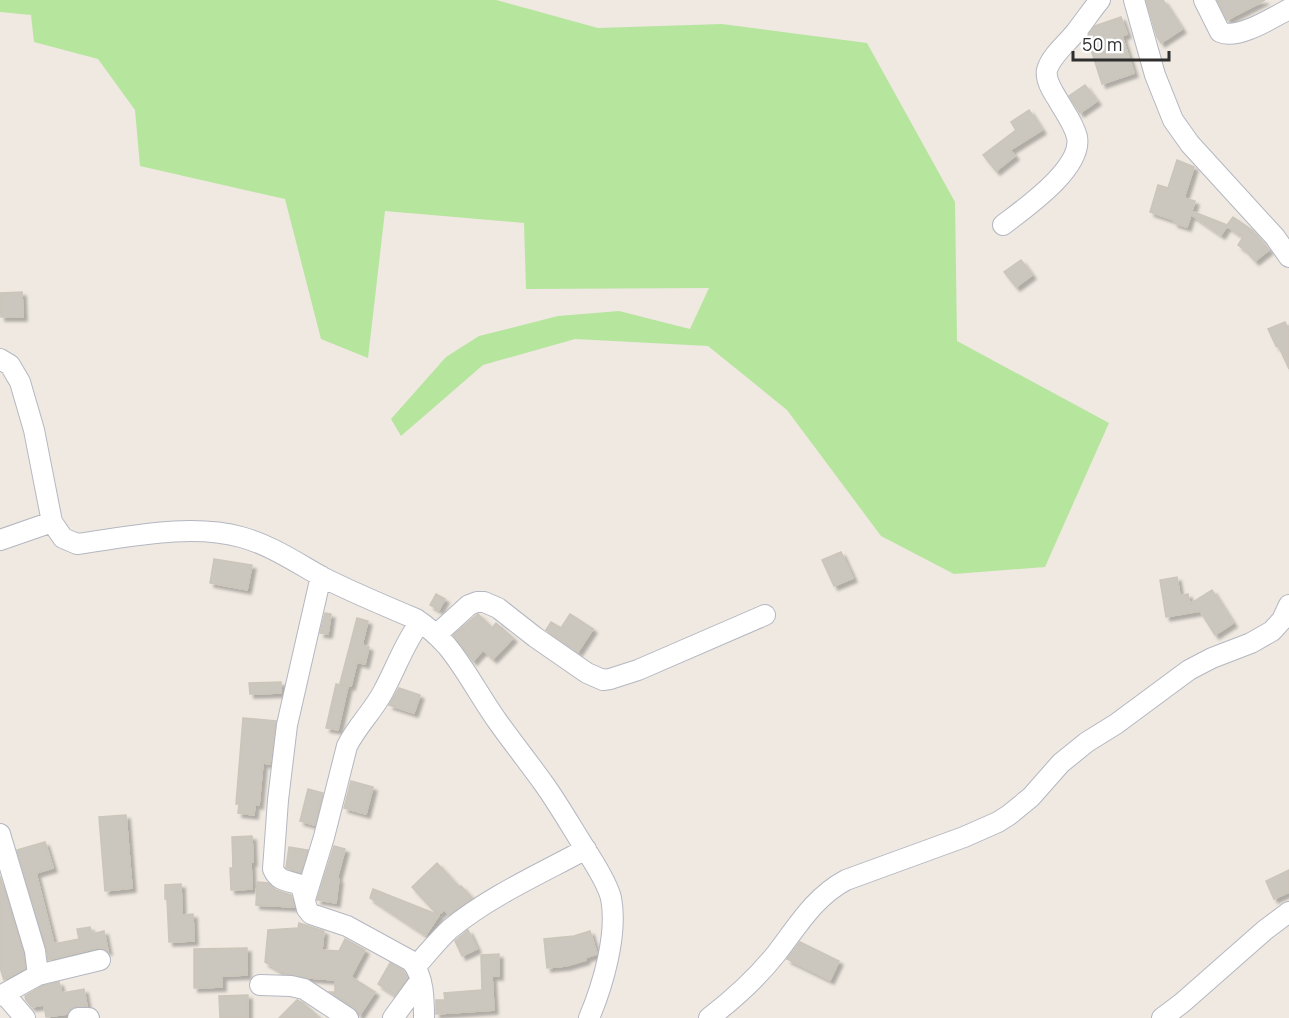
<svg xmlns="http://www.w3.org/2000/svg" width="1289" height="1018" font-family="Manrope,sans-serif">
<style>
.green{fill:#b6e59e}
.building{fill:#cbc7bf;stroke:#cbc5ba;stroke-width:1.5;filter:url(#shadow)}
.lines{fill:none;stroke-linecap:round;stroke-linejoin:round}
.minor-casing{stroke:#b4b7c1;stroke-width:22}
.minor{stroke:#fff;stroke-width:20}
</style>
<defs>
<filter id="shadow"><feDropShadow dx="4" dy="4" stdDeviation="1.5" flood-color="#0004"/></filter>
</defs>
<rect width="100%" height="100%" fill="#efe9e1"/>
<path class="green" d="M 0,0 L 496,0 L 598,28 L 722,24 L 867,43 L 955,202 L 957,341 L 1109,423 L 1045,567 L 954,574 L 881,536 L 787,410 L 708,346 L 575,339 L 483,365 L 401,436 L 391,419 L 446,357 L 479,336 L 558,316 L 619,311 L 690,329 L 709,288 L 526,289 L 524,223 L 385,211 L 368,358 L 321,339 L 285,199 L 140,166 L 135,110 L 98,59 L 34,42 L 31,15 L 0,12 Z"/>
<path class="building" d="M 1146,0 L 1163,0 L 1182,29 L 1161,43 L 1157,37 Z
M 1217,0 L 1265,0 L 1227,20 Z
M 1121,17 L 1127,34 L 1122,36 L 1134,73 L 1102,84 L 1087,37 L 1095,26 Z
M 1085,85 L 1097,101 L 1080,113 L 1069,96 Z
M 1029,110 L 1042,130 L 1010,150 L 1015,156 L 996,171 L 983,155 L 1016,130 L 1011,122 Z
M 1177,160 L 1194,167 L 1184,198 L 1195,201 L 1187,227 L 1174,223 L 1174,220 L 1150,212 L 1158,185 L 1168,188 Z
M 1194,212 L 1227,225 L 1233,217 L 1252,230 L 1269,250 L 1255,261 L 1246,251 L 1238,245 L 1243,237 L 1227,226 L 1221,235 L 1192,215 Z
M 1021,260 L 1032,275 L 1016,287 L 1004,272 Z
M 22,292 L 23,317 L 1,317 L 0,293 Z
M 1285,322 L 1289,331 L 1289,369 L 1278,345 L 1276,346 L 1268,329 Z
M 841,552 L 853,578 L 834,586 L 822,560 Z
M 214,559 L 252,565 L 247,590 L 210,583 Z
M 1177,577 L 1180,596 L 1188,594 L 1190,604 L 1212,590 L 1233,623 L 1215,635 L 1200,611 L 1166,617 L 1160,580 Z
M 436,594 L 445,599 L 439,610 L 430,605 Z
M 325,613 L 331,614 L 328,634 L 320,633 Z
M 478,614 L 492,628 L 496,623 L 513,638 L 493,659 L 483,650 L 473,661 L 453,635 Z
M 570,614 L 593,629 L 578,652 L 546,630 L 551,622 L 561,628 Z
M 357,618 L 368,621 L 362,645 L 369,647 L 365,664 L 357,662 L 351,686 L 340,683 Z
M 281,682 L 281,693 L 250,694 L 249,683 Z
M 336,684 L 348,686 L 338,730 L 326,728 Z
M 399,688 L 420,695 L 414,713 L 389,705 Z
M 243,718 L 276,721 L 270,764 L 263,763 L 259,805 L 255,804 L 254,815 L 238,813 L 239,804 L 236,804 Z
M 351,781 L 373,787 L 366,814 L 344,808 Z
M 308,789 L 323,793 L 315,825 L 300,821 Z
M 126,815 L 132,888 L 105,891 L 99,817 Z
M 252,836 L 253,862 L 251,862 L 252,889 L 231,890 L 230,868 L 233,868 L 232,837 Z
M 45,842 L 53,868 L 36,873 L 54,944 L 79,939 L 77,929 L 90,927 L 92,934 L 104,931 L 108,951 L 103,948 L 97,948 L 48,960 L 46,948 L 17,850 Z
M 334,846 L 345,849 L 337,879 L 339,879 L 336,903 L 317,900 Z
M 289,847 L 308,850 L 301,872 L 286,868 Z
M 437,863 L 459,887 L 461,886 L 472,898 L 449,915 L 444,909 L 441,913 L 436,913 L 412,887 Z
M 1289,870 L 1289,892 L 1274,899 L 1266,881 Z
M 0,876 L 23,953 L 25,968 L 4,980 L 0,968 Z
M 257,882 L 268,883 L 276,890 L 291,895 L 294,907 L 256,905 Z
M 181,884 L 182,915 L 193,914 L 194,941 L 169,942 L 167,899 L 165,899 L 165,885 Z
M 373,889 L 439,915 L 426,935 L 370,898 Z
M 299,923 L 324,931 L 322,950 L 339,951 L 345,939 L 365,950 L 351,977 L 375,992 L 359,1016 L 355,1008 L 330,992 L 335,992 L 335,980 L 309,978 L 286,974 L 265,962 L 268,930 L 298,928 Z
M 468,930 L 477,949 L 462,956 L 455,941 Z
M 590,931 L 597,954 L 585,958 L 586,960 L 566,966 L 547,968 L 544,939 L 574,936 Z
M 800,942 L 839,961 L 830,980 L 787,959 Z
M 247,948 L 247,975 L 222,976 L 222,987 L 194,988 L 194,949 Z
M 499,954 L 499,976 L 492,976 L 494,1010 L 436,1014 L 436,1000 L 445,1000 L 444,993 L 482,990 L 481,955 Z
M 390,963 L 403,970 L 407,978 L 395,995 L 378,984 Z
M 59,982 L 62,993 L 84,989 L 87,1006 L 73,1007 L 67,1014 L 46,1017 L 44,1005 L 32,1007 L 26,1000 L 25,996 L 42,986 Z
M 248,995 L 248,1018 L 220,1018 L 219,996 Z
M 297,1000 L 303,1003 L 320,1018 L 279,1018 Z"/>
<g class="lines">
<g class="minor-casing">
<path id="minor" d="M 1134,0 L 1155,75 L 1173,120 L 1190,144 L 1275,237 L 1289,257
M 1204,0 L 1220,32 C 1238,40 1272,18 1289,9
M 1003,225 C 1025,208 1083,168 1077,137 C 1074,124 1064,111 1058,100 C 1053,92 1045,80 1047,70 C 1051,56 1066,44 1075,33 C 1083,23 1091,11 1100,0
M 0,359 L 10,365 L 20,382 L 34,430 L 52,522 L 63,538 L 77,544 C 129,537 190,523 241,537 C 271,545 297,563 324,578 C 354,593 385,606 416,619 C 428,627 438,636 447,646 C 466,669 480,697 498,722 C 513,743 529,763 544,784 C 559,805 572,828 586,850 C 594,863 607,882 611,898 C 618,934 603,985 589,1018
M 0,540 L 52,522
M 321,576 L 287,725 L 278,800 L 273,869 C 278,882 290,881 301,885 L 307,909 L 311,914 L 347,926 L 411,961 C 424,975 424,1001 424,1018
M 436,635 L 469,605 L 477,602 L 484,602 L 498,608 L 535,637 L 587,673 L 603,680 L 610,679 L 638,670 L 765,615
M 0,834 L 35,951 L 38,975
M 305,899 L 324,837 L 347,746 C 357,726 373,711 383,692 C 396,668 404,644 420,622
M 416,966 C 427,954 438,940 450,929 C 490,896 540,874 586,849
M 260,985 L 291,986 L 304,989 L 348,1018
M 0,995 L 7,997 L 25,1018
M 2,995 L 38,975 L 100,960
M 78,1018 L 89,1018
M 393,1018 L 420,981
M 709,1018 C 735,998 756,979 776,954 C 797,927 814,897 846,880 L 964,837 L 998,822 L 1009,815 L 1031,797 L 1061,763 L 1087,742 L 1116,724 L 1189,670 L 1212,658 L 1251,643 L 1272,631 L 1282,620 L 1289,605
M 1162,1018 L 1182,1003 L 1265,930 L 1289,912"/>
</g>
<use href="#minor" class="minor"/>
</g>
<path d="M1073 51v9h96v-9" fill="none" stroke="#2e2e2e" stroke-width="3"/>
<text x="1082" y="51" font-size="18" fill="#2e2e2e" stroke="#ffffff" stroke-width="4.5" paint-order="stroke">50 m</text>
</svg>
